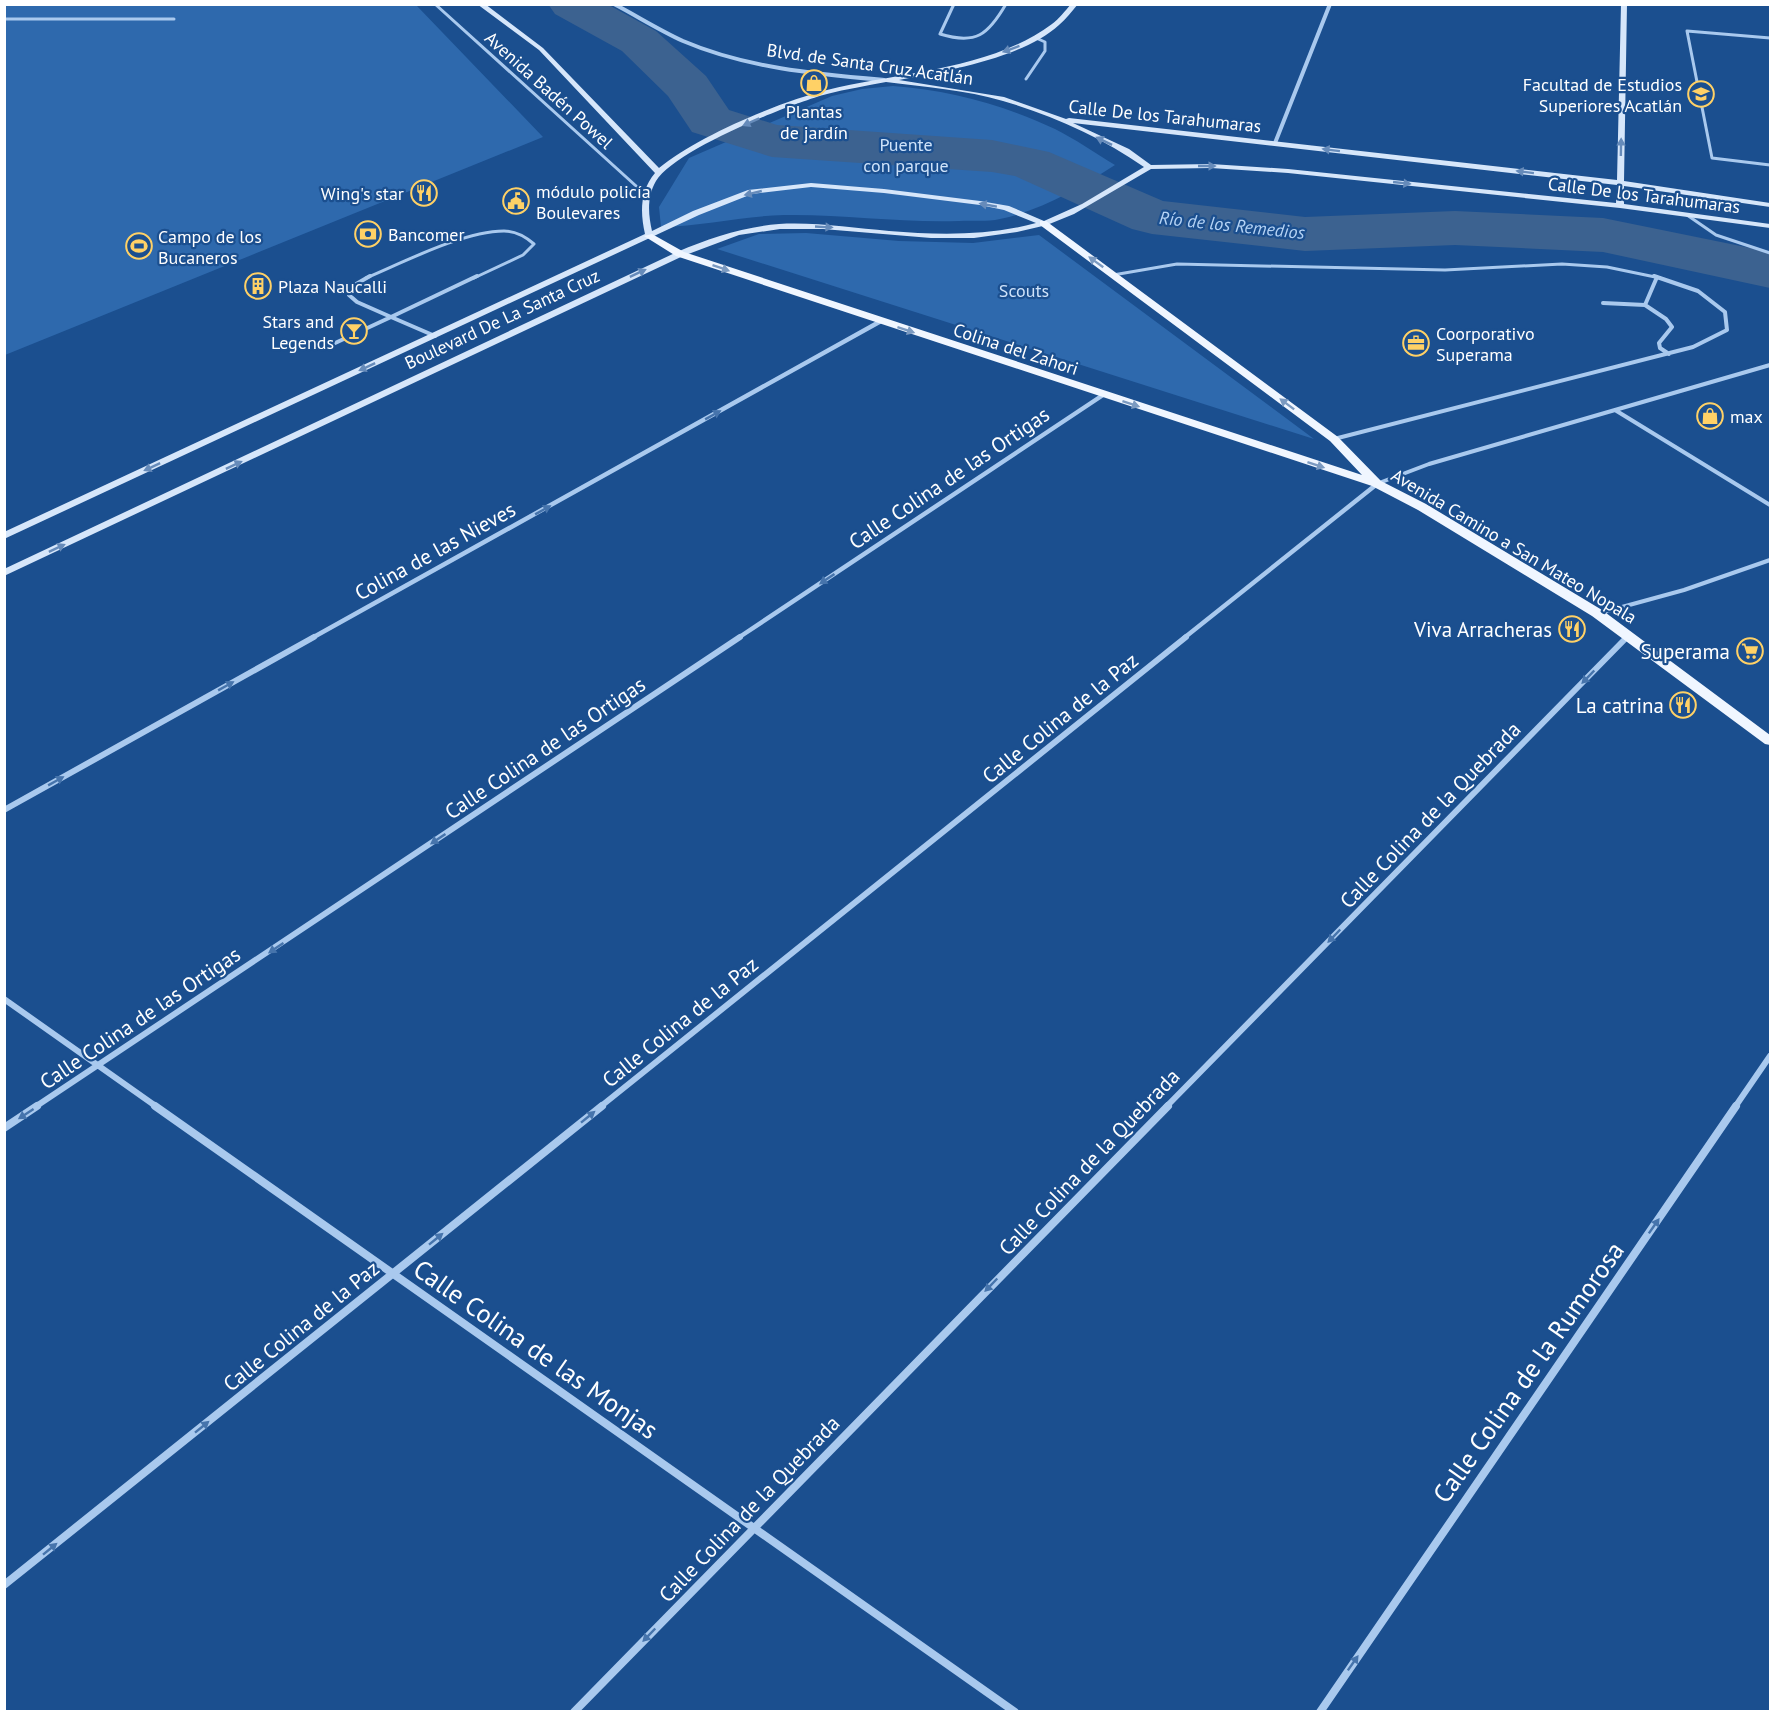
<svg xmlns="http://www.w3.org/2000/svg" width="1775" height="1716" font-family="'PT Sans',sans-serif">
<style>
.green{fill:#2e69ad}
.lines{fill:none;stroke-linecap:round;stroke-linejoin:round}
.river{fill:#3c6290;fill-rule:evenodd}
.lane-far1{stroke:#a9c9ee;stroke-width:3}
.lane{stroke:#a9c9ee;stroke-width:4}
.street-far3{stroke:#a9c9ee;stroke-width:4}
.street-far2{stroke:#a9c9ee;stroke-width:4.5}
.street-far1{stroke:#a9c9ee;stroke-width:6}
.street{stroke:#a9c9ee;stroke-width:8}
.secondary{fill:#d6e6fa;fill-rule:evenodd}
.primary{fill:#f0f6ff;fill-rule:evenodd}
.oneway{fill:#668bba}
.oneway2{fill:#7b9ac1}
.oneway3{fill:#4674ac}
.labels{text-anchor:middle;dominant-baseline:central;stroke-width:4.5;stroke-linejoin:round;paint-order:stroke}
.far-street-label{font-size:18px;fill:#fff;stroke:#1b4f8f}
.far-poi-label{font-size:18px;fill:#fff;stroke:#1b4f8f;text-anchor:start}
.far-park-label{font-size:18px;fill:#cfe3fa;stroke:#1b4f8f}
.far-water-label{font-size:18px;font-style:italic;fill:#b5d3f5;stroke:#1b4f8f}
.street-label{font-size:21px;fill:#fff;stroke:#1b4f8f}
.poi-label{font-size:21px;fill:#fff;stroke:#1b4f8f;text-anchor:end}
.near-street-label{font-size:26px;fill:#fff;stroke:#1b4f8f}
</style>
<rect width="100%" height="100%" fill="#1b4f8f"/>
<path class="green" d="M 5,5 L 413,5 L 417,6 L 543,137 L 5,355 Z
M 893,86 C 949,90 1004,105 1055,129 C 1075,139 1095,153 1115,165 C 1079,188 1043,210 1000,219 C 987,222 972,220 959,221 C 900,223 843,214 784,215 C 743,216 703,226 661,227 L 659,207 L 689,158 L 832,96 L 862,89 Z
M 806,233 L 899,241 L 973,243 L 1039,235 L 1314,439 L 717,249 L 759,234 Z"/>
<g class="lines">
<path class="river" d="M 548,4 L 607,4 L 656,31 L 706,76 L 729,110 L 777,125 L 992,140 L 1049,152 L 1163,201 L 1305,217 L 1455,211 L 1603,218 L 1770,252 L 1770,288 L 1603,252 L 1455,245 L 1305,251 L 1152,234 L 1132,229 L 1015,176 L 992,172 L 772,157 L 692,132 L 668,96 L 622,51 L 555,14 Z"/>
<path class="lane-far1" d="M 435,4 L 646,195
M 954,4 L 940,34 C 976,45 988,35 1006,4
M 4,19 L 174,19
M 1770,38 L 1687,31 L 1712,158 L 1770,165
M 1026,79 L 1045,51 L 1045,42 L 1036,38
M 1687,215 L 1716,235 L 1770,253
M 1113,275 L 1177,264 L 1445,270 L 1562,264 L 1607,267 L 1660,278
M 366,278 C 404,262 464,231 504,231 C 516,231 526,237 534,244 L 523,255 L 474,278"/>
<path class="lane" d="M 370,276 L 351,287 L 349,295 L 357,302 L 391,317
M 1657,277 L 1645,305 L 1666,319 L 1672,327 L 1659,343 L 1660,348 L 1669,354
M 1603,303 L 1645,305
M 391,317 L 435,336
M 391,317 L 477,276
M 333,344 L 391,317
M 1615,410 L 1770,365
M 1334,439 L 1693,347 L 1727,330 L 1725,312 L 1698,291 L 1654,276
M 1379,483 L 1429,464 L 1615,410 L 1770,505
M 1600,613 L 1684,590 L 1770,560"/>
<path class="street-far3" d="M 614,4 C 637,16 659,30 683,41 C 746,68 816,74 884,80
M 1275,143 L 1330,4"/>
<path class="street-far2" d="M 312,638 L 881,321
M 738,638 L 1103,395
M 1184,638 L 1377,484
M 1626,638 L 1628,636"/>
<path class="street-far1" d="M 4,810 L 314,637
M 4,999 L 157,1107
M 35,1107 L 740,637
M 600,1107 L 1186,637
M 1166,1107 L 1627,637
M 1735,1107 L 1770,1056"/>
<path class="street" d="M 155,1106 L 1015,1712
M 4,1128 L 37,1106
M 4,1585 L 602,1106
M 574,1712 L 1168,1106
M 1320,1712 L 1736,1106"/>
<path class="secondary" d="M 477,4 L 485,4 L 543,48 L 659,168 C 696,137 779,102 827,90 C 900,72 990,70 1052,24 C 1059,19 1065,11 1071,4 L 1078,4 C 1072,11 1066,19 1059,25 C 1023,58 946,71 899,80 L 1004,97 L 1066,119 L 1069,118 L 1617,180 L 1621,4 L 1627,4 L 1624,181 L 1770,203 L 1770,207 L 1624,186 L 1624,204 L 1770,224 L 1770,228 L 1620,208 L 1288,173 L 1211,168 L 1151,169 L 1074,214 L 1047,225 L 1017,232 L 974,238 L 931,238 L 823,229 L 780,229 L 739,235 L 683,256 L 4,576 L 4,569 L 677,252 C 710,238 743,227 779,224 C 816,222 853,228 889,231 C 938,235 989,236 1036,223 L 1004,210 L 980,205 L 884,193 L 811,187 L 752,194 L 699,215 L 4,539 L 4,532 L 645,234 C 640,212 640,191 655,173 L 539,50 ZM 886,82 C 924,87 966,90 1003,101 C 1052,115 1103,138 1144,167 L 1082,204 L 1044,221 L 1009,206 L 980,201 L 884,189 L 811,183 L 748,190 L 693,211 L 652,231 C 648,214 647,196 656,181 C 675,150 789,104 827,94 C 846,89 866,86 886,82 ZM 1073,123 L 1617,185 L 1616,203 L 1288,169 L 1211,164 L 1151,165 L 1129,149 Z"/>
<path class="primary" d="M 1040,221 L 1046,221 L 1338,437 L 1381,481 L 1426,504 L 1602,610 L 1770,735 L 1770,745 L 1765,744 L 1592,616 L 1418,510 L 1372,486 L 676,256 L 644,236 L 652,234 L 684,252 L 1362,475 L 1330,441 L 1040,225 Z"/>
</g>
<defs><path id="oneway-solid" d="M-6-.8H1V-3.2L6.5 0L1 3.2V.8H-6Z" transform="scale(1.5)"/></defs>
<g class="oneway">
<use href="#oneway-solid" transform="translate(1011 49) rotate(160)"/>
<use href="#oneway-solid" transform="translate(751 122) rotate(156)"/>
<use href="#oneway-solid" transform="translate(1104 141) rotate(-154)"/>
<use href="#oneway-solid" transform="translate(1621 147) rotate(-89)"/>
<use href="#oneway-solid" transform="translate(1331 150) rotate(-173)"/>
<use href="#oneway-solid" transform="translate(1207 166)"/>
<use href="#oneway-solid" transform="translate(1525 172) rotate(-173)"/>
<use href="#oneway-solid" transform="translate(1402 183) rotate(6)"/>
<use href="#oneway-solid" transform="translate(753 193) rotate(167)"/>
<use href="#oneway-solid" transform="translate(988 205) rotate(-170)"/>
<use href="#oneway-solid" transform="translate(824 227) rotate(3)"/>
<use href="#oneway-solid" transform="translate(638 273) rotate(-25)"/>
<use href="#oneway-solid" transform="translate(367 367) rotate(155)"/>
<use href="#oneway-solid" transform="translate(234 465) rotate(-25)"/>
<use href="#oneway-solid" transform="translate(152 467) rotate(155)"/>
<use href="#oneway-solid" transform="translate(57 548) rotate(-25)"/>
</g>
<g class="oneway2">
<use href="#oneway-solid" transform="translate(1096 262) rotate(-144)"/>
<use href="#oneway-solid" transform="translate(721 268) rotate(19)"/>
<use href="#oneway-solid" transform="translate(906 330) rotate(18)"/>
<use href="#oneway-solid" transform="translate(1131 404) rotate(18)"/>
<use href="#oneway-solid" transform="translate(1287 404) rotate(-143)"/>
<use href="#oneway-solid" transform="translate(1316 465) rotate(18)"/>
</g>
<g class="oneway3">
<use href="#oneway-solid" transform="translate(713 415) rotate(-29)"/>
<use href="#oneway-solid" transform="translate(543 510) rotate(-29)"/>
<use href="#oneway-solid" transform="translate(827 579) rotate(146)"/>
<use href="#oneway-solid" transform="translate(1588 677) rotate(134)"/>
<use href="#oneway-solid" transform="translate(226 686) rotate(-29)"/>
<use href="#oneway-solid" transform="translate(56 781) rotate(-29)"/>
<use href="#oneway-solid" transform="translate(438 839) rotate(146)"/>
<use href="#oneway-solid" transform="translate(1334 936) rotate(134)"/>
<use href="#oneway-solid" transform="translate(276 948) rotate(146)"/>
<use href="#oneway-solid" transform="translate(26 1114) rotate(147)"/>
<use href="#oneway-solid" transform="translate(588 1117) rotate(-39)"/>
<use href="#oneway-solid" transform="translate(1654 1226) rotate(-55)"/>
<use href="#oneway-solid" transform="translate(436 1239) rotate(-39)"/>
<use href="#oneway-solid" transform="translate(991 1285) rotate(134)"/>
<use href="#oneway-solid" transform="translate(202 1427) rotate(-39)"/>
<use href="#oneway-solid" transform="translate(50 1549) rotate(-39)"/>
<use href="#oneway-solid" transform="translate(649 1635) rotate(134)"/>
<use href="#oneway-solid" transform="translate(1353 1663) rotate(-55)"/>
</g>
<defs>
<g id="shop-ring" transform="scale(1.35)"><circle r="9.5" fill="#1b4f8f" stroke="#ffd166" stroke-width="1.5"/><path d="M-5-2.5h2.3a2.7 3.5 0 0 1 5.4 0H5L5.5 6h-11ZM-1.5-2.5h3a1.5 2.3 0 0 0-3 0Z" fill="#ffd166"/></g>
<g id="university-ring" transform="scale(1.35)"><circle r="9.5" fill="#1b4f8f" stroke="#ffd166" stroke-width="1.5"/><path d="M0-5L7-2L0 1L-7-2ZM-4 1L0 2.5L4 1V4Q0 6-4 4Z" fill="#ffd166"/></g>
<g id="restaurant-ring" transform="scale(1.35)"><circle r="9.5" fill="#1b4f8f" stroke="#ffd166" stroke-width="1.5"/><path d="M-5-6h1v4h1v-4h1v4h1v-4h1v5L-1.5 .5V6h-2V.5L-5-1ZM5-6V6H3V1.5H1.5Q1.5-4 5-6Z" fill="#ffd166"/></g>
<g id="civic-ring" transform="scale(1.35)"><circle r="9.5" fill="#1b4f8f" stroke="#ffd166" stroke-width="1.5"/><path d="M-.6-6.5H3V-4.5H.6V-3L4-1V1h2V6H-6V1h2V-1L-.6-3ZM-1.2 2.5V6h2.4V2.5Z" fill="#ffd166"/></g>
<g id="bank-ring" transform="scale(1.35)"><circle r="9.5" fill="#1b4f8f" stroke="#ffd166" stroke-width="1.5"/><path d="M-6-4H6V4H-6ZM0-2.3a2.3 2.3 0 1 0 0 4.6a2.3 2.3 0 1 0 0-4.6Z" fill="#ffd166"/></g>
<g id="stadium-ring" transform="scale(1.35)"><circle r="9.5" fill="#1b4f8f" stroke="#ffd166" stroke-width="1.5"/><path d="M0-5a6.5 5 0 1 0 0 10a6.5 5 0 1 0 0-10ZM-3.5-1.8h7v3.6h-7Z" fill="#ffd166"/></g>
<g id="building-ring" transform="scale(1.35)"><circle r="9.5" fill="#1b4f8f" stroke="#ffd166" stroke-width="1.5"/><path d="M-4-6H4V6H1V3H-1V6H-4ZM-2.5-4.3h1.7v1.8h-1.7ZM.8-4.3h1.7v1.8H.8ZM-2.5-1h1.7V.8h-1.7ZM.8-1h1.7V.8H.8Z" fill="#ffd166"/></g>
<g id="bar-ring" transform="scale(1.35)"><circle r="9.5" fill="#1b4f8f" stroke="#ffd166" stroke-width="1.5"/><path d="M-6-5H6L.8 .8V4.5H3.5V6h-7V4.5H-.8V.8Z" fill="#ffd166"/></g>
<g id="office-ring" transform="scale(1.35)"><circle r="9.5" fill="#1b4f8f" stroke="#ffd166" stroke-width="1.5"/><path d="M-6-3h4V-5.5h4V-3h4V5H-6ZM-1-4.5V-3h2v-1.5ZM-6 0V1H6V0Z" fill="#ffd166"/></g>
<g id="supermarket-ring" transform="scale(1.35)"><circle r="9.5" fill="#1b4f8f" stroke="#ffd166" stroke-width="1.5"/><path d="M-6-5.5h2.5l.6 2H6L4.5 2H-2.5L-4.4-4H-6ZM-1.5 3.2a1.3 1.3 0 1 0 .1 0ZM3 3.2a1.3 1.3 0 1 0 .1 0Z" fill="#ffd166"/></g>
</defs>
<g fill-rule="evenodd">
<use href="#shop-ring" x="814" y="83"/>
<use href="#university-ring" x="1701" y="94"/>
<use href="#restaurant-ring" x="424" y="193"/>
<use href="#civic-ring" x="516" y="201"/>
<use href="#bank-ring" x="368" y="234"/>
<use href="#stadium-ring" x="139" y="246"/>
<use href="#building-ring" x="258" y="286"/>
<use href="#bar-ring" x="354" y="331"/>
<use href="#office-ring" x="1416" y="343"/>
<use href="#shop-ring" x="1710" y="416"/>
<use href="#restaurant-ring" x="1572" y="629"/>
<use href="#supermarket-ring" x="1750" y="651"/>
<use href="#restaurant-ring" x="1683" y="705"/>
</g>
<g class="labels">
<g class="far-street-label">
<text transform="translate(870 64) rotate(8)">Blvd. de Santa Cruz Acatlán</text>
<text transform="translate(549 90) rotate(42)">Avenida Badén Powel</text>
<text transform="translate(1165 116) rotate(6)">Calle De los Tarahumaras</text>
<text transform="translate(1644 195) rotate(7)">Calle De los Tarahumaras</text>
<text transform="translate(502 319) rotate(-25)">Boulevard De La Santa Cruz</text>
<text transform="translate(1016 349) rotate(18)">Colina del Zahori</text>
<text transform="translate(1514 546) rotate(31)">Avenida Camino a San Mateo Nopala</text>
</g>
<g class="far-poi-label">
<text x="1682" y="84" text-anchor="end">Facultad de Estudios<tspan x="1682" dy="21">Superiores Acatlán</tspan></text>
<text x="814" y="111" text-anchor="middle">Plantas<tspan x="814" dy="21">de jardín</tspan></text>
<text x="536" y="191">módulo policía<tspan x="536" dy="21">Boulevares</tspan></text>
<text x="404" y="193" text-anchor="end">Wing's star</text>
<text x="388" y="234">Bancomer</text>
<text x="158" y="236">Campo de los<tspan x="158" dy="21">Bucaneros</tspan></text>
<text x="278" y="286">Plaza Naucalli</text>
<text x="334" y="321" text-anchor="end">Stars and<tspan x="334" dy="21">Legends</tspan></text>
<text x="1436" y="333">Coorporativo<tspan x="1436" dy="21">Superama</tspan></text>
<text x="1730" y="416">max</text>
</g>
<g class="far-park-label">
<text x="906" y="144">Puente<tspan x="906" dy="21">con parque</tspan></text>
<text x="1024" y="290">Scouts</text>
</g>
<g class="far-water-label">
<text transform="translate(1232 225) rotate(6)">Río de los Remedios</text>
</g>
<g class="street-label">
<text transform="translate(949 478) rotate(-34)">Calle Colina de las Ortigas</text>
<text transform="translate(435 551) rotate(-29)">Colina de las Nieves</text>
<text transform="translate(1060 718) rotate(-39)">Calle Colina de la Paz</text>
<text transform="translate(545 748) rotate(-34)">Calle Colina de las Ortigas</text>
<text transform="translate(1430 815) rotate(-46)">Calle Colina de la Quebrada</text>
<text transform="translate(140 1018) rotate(-34)">Calle Colina de las Ortigas</text>
<text transform="translate(680 1022) rotate(-39)">Calle Colina de la Paz</text>
<text transform="translate(1089 1162) rotate(-46)">Calle Colina de la Quebrada</text>
<text transform="translate(301 1326) rotate(-39)">Calle Colina de la Paz</text>
<text transform="translate(749 1509) rotate(-46)">Calle Colina de la Quebrada</text>
</g>
<g class="poi-label">
<text x="1552" y="629">Viva Arracheras</text>
<text x="1730" y="651">Superama</text>
<text x="1664" y="705">La catrina</text>
</g>
<g class="near-street-label">
<text transform="translate(536 1349) rotate(35)">Calle Colina de las Monjas</text>
<text transform="translate(1528 1372) rotate(-55)">Calle Colina de la Rumorosa</text>
</g>
</g>
<rect width="1775" height="1716" fill="none" stroke="#ffffff" stroke-width="12"/>
</svg>
